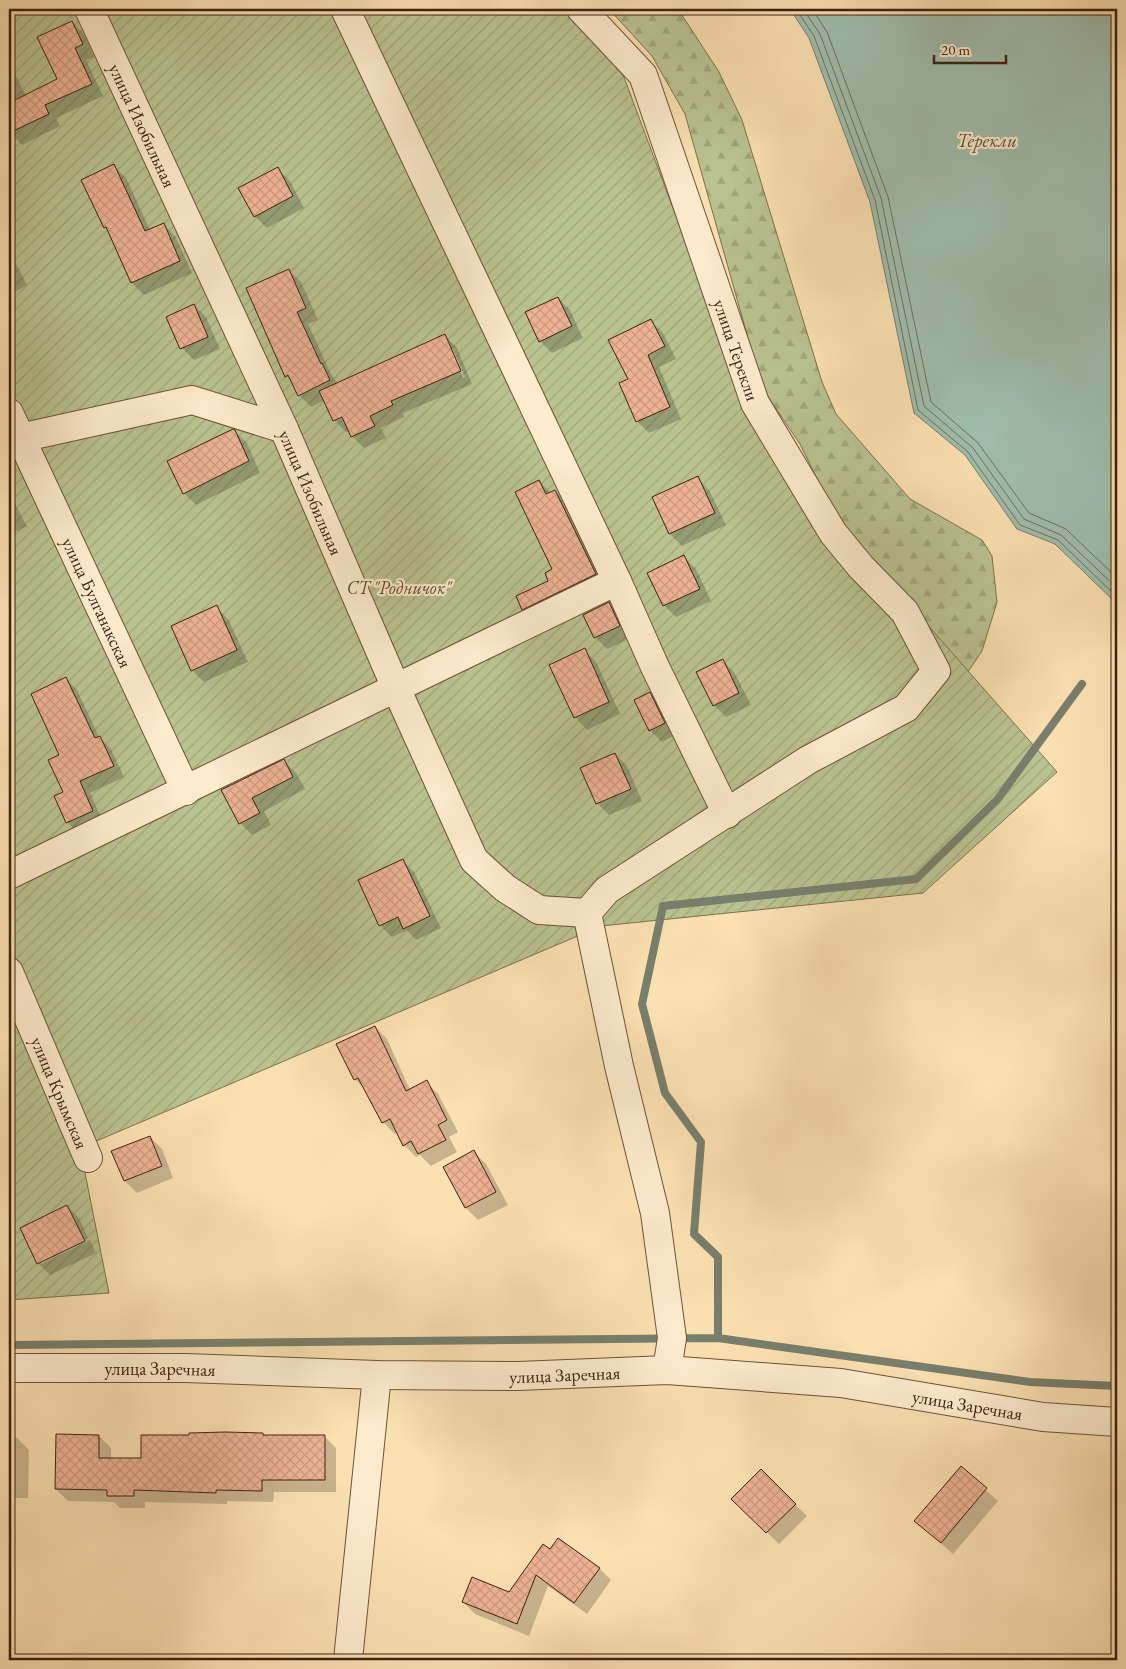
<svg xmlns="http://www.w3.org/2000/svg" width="1126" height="1669" font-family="'EB Garamond',serif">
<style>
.forest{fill:url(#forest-firs);stroke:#7c7250}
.garden{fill:url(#garden-furrows);stroke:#7c7250}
.water{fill:#9fbdac;stroke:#787f6d}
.shadow{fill:#0003;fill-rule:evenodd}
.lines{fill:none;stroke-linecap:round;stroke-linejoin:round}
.shore{stroke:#6e705e;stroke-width:1}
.stream{stroke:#787f6d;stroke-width:8}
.building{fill:url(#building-cross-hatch);stroke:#3e220f}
.minor-casing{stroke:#6d5238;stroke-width:30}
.minor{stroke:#fcebcd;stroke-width:28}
.labels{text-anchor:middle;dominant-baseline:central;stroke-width:4.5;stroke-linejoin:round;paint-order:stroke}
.street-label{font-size:18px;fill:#3e220f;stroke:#fcebcd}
.park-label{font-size:18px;font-style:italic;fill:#5d4a2f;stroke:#fcebcd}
.water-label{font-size:19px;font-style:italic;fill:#5b503e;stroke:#fcebcd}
</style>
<defs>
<pattern id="forest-firs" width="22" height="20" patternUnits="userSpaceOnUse" patternTransform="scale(1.25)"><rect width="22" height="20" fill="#b9c390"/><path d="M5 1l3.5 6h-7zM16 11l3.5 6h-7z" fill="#a0a77b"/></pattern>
<pattern id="garden-furrows" width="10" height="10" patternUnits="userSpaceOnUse" patternTransform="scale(1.25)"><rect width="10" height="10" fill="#b9c390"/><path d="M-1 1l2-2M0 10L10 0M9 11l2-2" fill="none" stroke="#a0a77b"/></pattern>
<pattern id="building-cross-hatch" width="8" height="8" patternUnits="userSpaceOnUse" patternTransform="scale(1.25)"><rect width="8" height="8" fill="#edb293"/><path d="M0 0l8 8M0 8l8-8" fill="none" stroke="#cc997e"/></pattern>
</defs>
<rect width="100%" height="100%" fill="#fbe0b2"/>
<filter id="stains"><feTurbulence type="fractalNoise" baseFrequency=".004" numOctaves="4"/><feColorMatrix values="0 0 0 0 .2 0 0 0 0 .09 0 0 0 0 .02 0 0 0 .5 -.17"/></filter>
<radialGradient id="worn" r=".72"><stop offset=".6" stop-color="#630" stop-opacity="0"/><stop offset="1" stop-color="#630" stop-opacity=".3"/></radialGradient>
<path class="forest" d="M 609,9 L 678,9 L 719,72 L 742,120 L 822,382 L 836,414 L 910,499 L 982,540 L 992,556 L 997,602 L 982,651 L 959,685 L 857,560 L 800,444 L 762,388 L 685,114 L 652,56 Z"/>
<path class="garden" d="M 9,9 L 563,9 L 619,64 L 756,430 L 1057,772 L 923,893 L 601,926 L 80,1148 L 109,1293 L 9,1300 Z"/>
<path class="water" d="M 790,9 L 1117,9 L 1117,604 L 1055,544 L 1017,529 L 965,455 L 914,413 L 870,202 L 809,38 Z"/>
<path class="shadow" d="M 72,22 L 84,34 L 94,57 L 86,60 L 103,96 L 56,118 L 60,126 L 22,145 L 9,131 L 9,62 L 26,96 L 59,80 Z
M 114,166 L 126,178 L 150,230 L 163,224 L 175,236 L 192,273 L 144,295 L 132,283 L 109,232 L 105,227 Z
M 278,169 L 290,181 L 304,208 L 267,228 L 255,216 Z
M 9,250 L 27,285 L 9,295 Z
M 288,270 L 301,282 L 318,320 L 308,324 L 331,374 L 338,384 L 445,336 L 457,348 L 472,384 L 403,413 L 404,417 L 381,428 L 386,438 L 364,448 L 352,436 L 350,431 L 346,432 L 334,420 L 325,400 L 311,407 L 299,395 L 293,383 L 286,376 ZM 450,349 L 453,349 L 465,377 L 463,378 Z
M 558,298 L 570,310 L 583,338 L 552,353 L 540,341 Z
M 194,305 L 206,317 L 220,349 L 194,360 L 182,348 Z
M 651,321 L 663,333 L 676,359 L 659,367 L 681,419 L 649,433 L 637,421 L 629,380 Z
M 234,431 L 247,443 L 260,473 L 196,505 L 184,493 Z
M 697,478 L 709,490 L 726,525 L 682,546 L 670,534 L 654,498 Z
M 539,481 L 551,493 L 555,491 L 567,503 L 607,586 L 535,621 L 523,609 L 550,582 L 554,570 Z
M 9,493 L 27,526 L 9,535 Z
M 684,557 L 696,569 L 711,601 L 676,617 L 664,605 Z
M 609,604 L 621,616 L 631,638 L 607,649 L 595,637 Z
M 216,607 L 228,619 L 248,662 L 204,682 L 192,670 Z
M 584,650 L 596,662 L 620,714 L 587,730 L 575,717 Z
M 722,660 L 734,672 L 751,705 L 726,717 L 714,705 Z
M 66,679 L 77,690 L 99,737 L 111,749 L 124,777 L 90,793 L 103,822 L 78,833 L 67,822 L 61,755 Z
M 650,694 L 662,706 L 676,735 L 662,742 L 650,730 Z
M 615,754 L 627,766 L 642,801 L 609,815 L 597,803 Z
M 284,761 L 296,773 L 305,789 L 264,811 L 271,825 L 252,835 L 240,823 L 223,790 Z
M 402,860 L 414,872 L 441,928 L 416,940 L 407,930 L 392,937 L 380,925 Z
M 375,1027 L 387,1039 L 410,1090 L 426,1082 L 438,1094 L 458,1132 L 449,1137 L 457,1152 L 431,1166 L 420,1155 L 416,1157 L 404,1145 L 398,1132 L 395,1134 L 383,1122 L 367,1091 L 355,1079 Z
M 9,1106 L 12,1113 L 9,1115 Z
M 150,1137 L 162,1149 L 173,1178 L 137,1193 L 125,1181 L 113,1152 Z
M 474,1152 L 486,1164 L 508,1205 L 478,1220 L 466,1208 L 445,1167 Z
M 67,1206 L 79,1218 L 88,1238 L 41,1261 L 41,1264 L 90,1240 L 96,1253 L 50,1275 L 38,1263 L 21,1229 Z
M 99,1436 L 111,1448 L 111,1459 L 142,1460 L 190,1437 L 324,1436 L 336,1448 L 336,1492 L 274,1492 L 273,1502 L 227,1501 L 227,1504 L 145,1502 L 145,1508 L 120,1508 L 114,1502 L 68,1501 L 56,1489 Z
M 9,1438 L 17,1438 L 29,1450 L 28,1498 L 9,1498 Z
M 961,1468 L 998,1501 L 953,1554 L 916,1521 Z
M 761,1471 L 807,1516 L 779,1544 L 733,1499 Z
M 551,1551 L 599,1568 L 611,1580 L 587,1614 L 548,1586 L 529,1636 L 475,1614 L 463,1602 L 509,1593 Z"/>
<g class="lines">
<path class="shore" d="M 796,9 L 814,36 L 875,200 L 918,410 L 968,452 L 1020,525 L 1058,540 L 1117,597
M 803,9 L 820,34 L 881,198 L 924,406 L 973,448 L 1024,519 L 1061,535 L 1117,588
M 812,9 L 827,32 L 888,197 L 931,402 L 978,443 L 1029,513 L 1066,529 L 1117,578"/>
<path class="stream" d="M 718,1338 L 718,1257 L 694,1234 L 701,1142 L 665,1093 L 642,1004 L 663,906 L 916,879 L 997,800 L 1082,684
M 9,1345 L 718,1338 L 1030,1382 L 1117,1386"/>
</g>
<path class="building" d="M 72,21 L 83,44 L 75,48 L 92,84 L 45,105 L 49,114 L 9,133 L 9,103 L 57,79 L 37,37 Z
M 114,164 L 145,231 L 164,223 L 180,261 L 131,283 L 106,227 L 104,228 L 81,180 Z
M 278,167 L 293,196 L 254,217 L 238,188 Z
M 289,269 L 306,308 L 297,312 L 321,364 L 322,363 L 330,380 L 298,396 L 288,375 L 285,377 L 246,288 Z
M 558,297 L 572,326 L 539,342 L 525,312 Z
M 194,304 L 208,337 L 180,349 L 166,317 Z
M 651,319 L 665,346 L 648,355 L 670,407 L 636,422 L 619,383 L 628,379 L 608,340 Z
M 445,334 L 461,371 L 391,401 L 393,405 L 370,416 L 375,426 L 351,437 L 342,417 L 333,421 L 319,391 Z
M 233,429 L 235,430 L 249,461 L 183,494 L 167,461 Z
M 698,476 L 715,513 L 669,534 L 652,497 Z
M 539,480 L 546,494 L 555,490 L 596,574 L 522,610 L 516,596 L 548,581 L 545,573 L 552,569 L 515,492 Z
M 684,555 L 700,589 L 663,606 L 647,573 Z
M 609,602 L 620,626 L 594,638 L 583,615 Z
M 217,605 L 237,650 L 191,671 L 171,626 Z
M 585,648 L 609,702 L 574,718 L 549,665 Z
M 723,659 L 739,693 L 713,706 L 696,672 Z
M 66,677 L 95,738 L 100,736 L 114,766 L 80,781 L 93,811 L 66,823 L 54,796 L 63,792 L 48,760 L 59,755 L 31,694 Z
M 650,692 L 665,723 L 649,731 L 634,700 Z
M 615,753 L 631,789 L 596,804 L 580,768 Z
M 284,759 L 293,777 L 252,798 L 260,813 L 239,824 L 221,790 Z
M 403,859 L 430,916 L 403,929 L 398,917 L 379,926 L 358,880 Z
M 375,1026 L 406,1091 L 427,1080 L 447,1120 L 438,1125 L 446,1140 L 418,1154 L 411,1141 L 403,1146 L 390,1119 L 382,1123 L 358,1078 L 354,1080 L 336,1044 Z
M 150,1136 L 162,1166 L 124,1181 L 111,1151 Z
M 474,1150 L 496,1192 L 465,1208 L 443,1167 Z
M 67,1205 L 85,1241 L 37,1264 L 20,1228 Z
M 225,1432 L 263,1433 L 263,1435 L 325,1435 L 325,1480 L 262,1480 L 262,1491 L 216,1490 L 216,1493 L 134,1490 L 134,1496 L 107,1496 L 107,1490 L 55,1489 L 56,1434 L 99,1435 L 99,1458 L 141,1458 L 141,1435 L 189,1435 L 189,1433 Z
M 961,1466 L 987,1488 L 941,1543 L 914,1521 Z
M 761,1469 L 796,1504 L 766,1533 L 731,1499 Z
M 558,1538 L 600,1568 L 574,1603 L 536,1575 L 517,1624 L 462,1602 L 472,1577 L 509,1592 L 543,1544 L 550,1549 Z"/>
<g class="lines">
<g class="minor-casing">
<g id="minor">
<path id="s1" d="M 89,9 L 284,429 L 396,688 L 474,860 L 505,888 L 539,910 L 587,913"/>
<path d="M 345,9 L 617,581 L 655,667 L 727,814"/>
<path id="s2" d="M 581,9 L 643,75 L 755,403 L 833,533 L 861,567 L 905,612 L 936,671 L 906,708 L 808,760 L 607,890 L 587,913"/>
<path id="s3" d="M 9,413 L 186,791"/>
<path d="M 20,438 L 192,400 L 284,429"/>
<path d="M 9,875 L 617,581"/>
<path d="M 587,913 L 619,1066 L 655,1213 L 672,1338 L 667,1370"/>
<path id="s4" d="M 9,972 L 88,1158"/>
<path id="s5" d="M 9,1368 L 185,1368 L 377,1375 L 518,1376 L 667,1370 L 841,1383 L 1043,1417 L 1117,1422"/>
<path d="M 348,1660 L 377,1375"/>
</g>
</g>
<use href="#minor" class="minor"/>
</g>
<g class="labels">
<g class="street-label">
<text stroke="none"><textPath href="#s1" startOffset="128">улица Изобильная</textPath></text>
<text stroke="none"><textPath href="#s2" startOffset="381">улица Терекли</textPath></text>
<text stroke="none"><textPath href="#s1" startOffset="532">улица Изобильная</textPath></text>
<text stroke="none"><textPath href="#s3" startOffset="209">улица Булганакская</textPath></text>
<text stroke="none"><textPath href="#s4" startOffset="131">улица Крымская</textPath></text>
<text stroke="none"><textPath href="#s5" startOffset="151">улица Заречная</textPath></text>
<text stroke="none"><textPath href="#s5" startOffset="556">улица Заречная</textPath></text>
<text stroke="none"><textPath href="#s5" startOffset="961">улица Заречная</textPath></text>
</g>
<g class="park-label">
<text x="399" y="587">СТ "Родничок"</text>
</g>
<g class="water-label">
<text x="987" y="140">Терекли</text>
</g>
</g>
<rect width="1126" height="1669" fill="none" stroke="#fbe0b2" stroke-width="30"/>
<rect x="10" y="10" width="1106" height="1649" fill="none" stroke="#3e220f" stroke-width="2.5"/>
<rect x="15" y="15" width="1096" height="1639" fill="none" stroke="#3e220f"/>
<path d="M934 55v8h72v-8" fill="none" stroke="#3e220f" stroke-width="2.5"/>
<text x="941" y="55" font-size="15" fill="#3e220f" stroke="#fcebcd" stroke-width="4" paint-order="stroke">20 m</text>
<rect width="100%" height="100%" filter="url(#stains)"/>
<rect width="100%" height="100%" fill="url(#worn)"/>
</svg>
